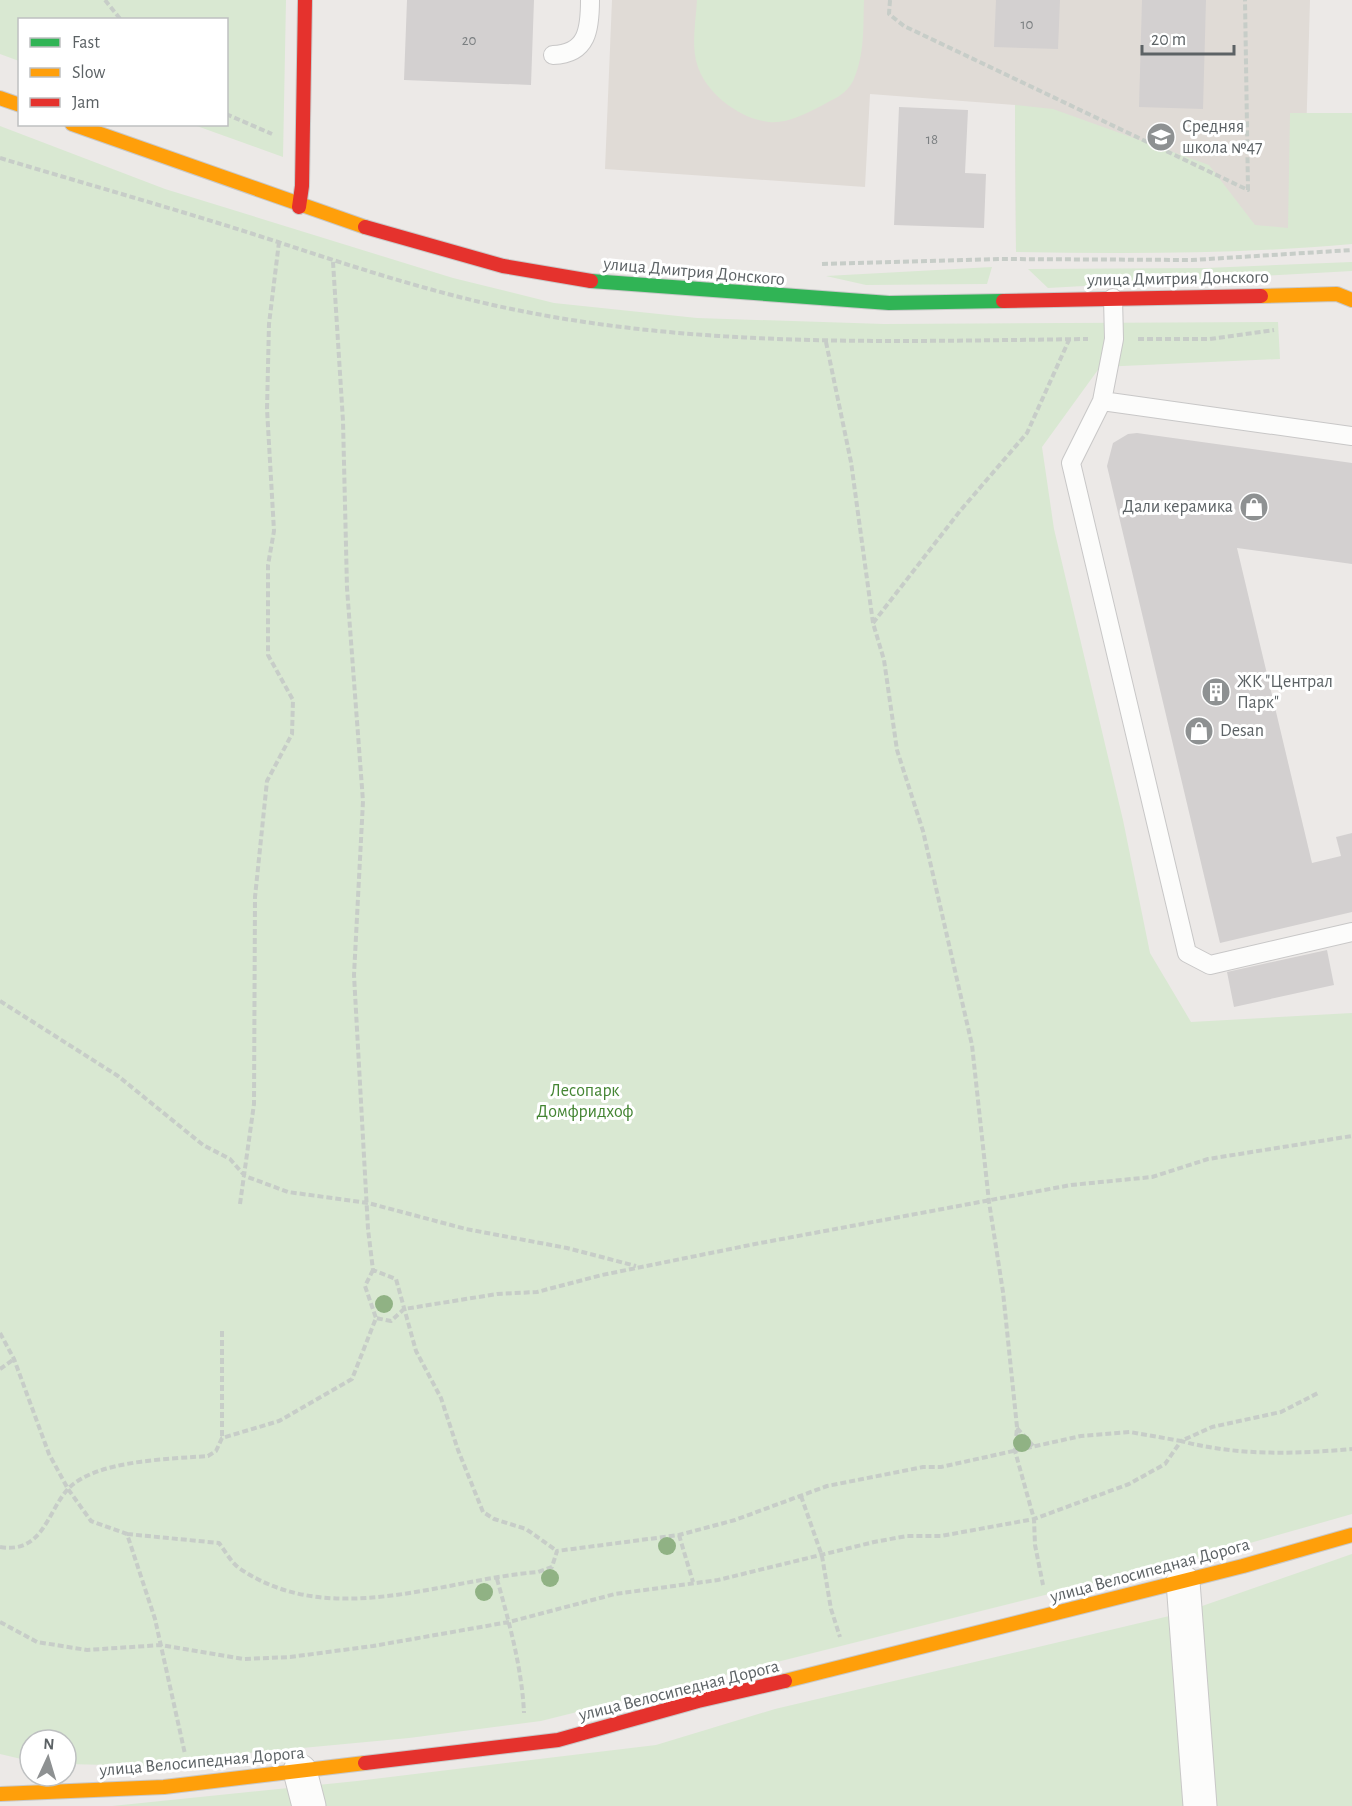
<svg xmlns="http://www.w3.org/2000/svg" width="1352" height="1806" font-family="'Alegreya Sans',sans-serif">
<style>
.education{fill:#e0dbd6}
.green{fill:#d9e8d2}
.building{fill:#d3d0d0}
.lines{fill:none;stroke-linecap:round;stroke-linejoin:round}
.lane-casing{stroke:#c8c7c7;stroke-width:20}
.street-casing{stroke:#c8c7c7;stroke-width:35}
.fast-casing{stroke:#c8c8c8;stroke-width:16}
.slow-casing{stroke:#c8c8c8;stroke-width:16}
.jam-casing{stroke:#c8c8c8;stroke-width:16}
.path{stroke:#c7cdc8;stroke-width:4;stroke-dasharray:6 3;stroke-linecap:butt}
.lane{stroke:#fcfcfb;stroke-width:18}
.street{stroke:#fcfcfb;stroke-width:33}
.fast{stroke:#30b455;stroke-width:14}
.slow{stroke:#ff9f0a;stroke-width:14}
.jam{stroke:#e5322d;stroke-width:14}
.tree{fill:#90b284}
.labels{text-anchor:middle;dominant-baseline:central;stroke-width:6;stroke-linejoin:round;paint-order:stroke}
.number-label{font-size:15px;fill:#7b7f81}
.poi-label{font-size:18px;fill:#5c6265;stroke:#fff;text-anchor:start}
.street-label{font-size:18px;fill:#5c6265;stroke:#fff}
.park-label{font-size:18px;fill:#448533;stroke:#fff}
</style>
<rect width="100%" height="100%" fill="#ece9e7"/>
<path class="education" d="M 612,0 L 1310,0 L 1303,243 L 1016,252 L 1015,105 L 870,94 L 865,187 L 605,169 Z"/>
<path class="green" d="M 0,0 L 286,0 L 283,157 L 194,125 L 226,124 L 226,20 L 20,20 L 19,61 L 0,54 Z
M 697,0 L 864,0 C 863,28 865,55 853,81 C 846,95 833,99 821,106 C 806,114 786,124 769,122 C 740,119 705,93 697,64 C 691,45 696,20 697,0 Z
M 1015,105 L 1053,109 L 1209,165 L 1255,225 L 1288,228 L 1290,113 L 1352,113 L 1352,244 C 1240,254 1128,254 1016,252 Z
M 0,126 L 165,189 L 453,278 L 554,303 L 697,318 L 884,324 L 1278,322 L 1280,359 L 1100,367 L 1042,447 L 1054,529 L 1123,820 L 1150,953 L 1191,1022 L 1352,1013 L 1352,1514 L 1229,1549 L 541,1721 L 409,1738 L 248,1753 L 151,1766 L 66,1764 L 66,1740 L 30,1740 L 30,1761 L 0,1754 Z
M 1352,262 L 1352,271 L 1048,288 L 1028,269 L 1206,268 Z
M 992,267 L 987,284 L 866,285 L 826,276 Z
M 1352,1554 L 1352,1806 L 112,1806 L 357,1781 L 656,1745 L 775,1709 L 1182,1613 Z"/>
<path class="building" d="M 407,0 L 534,0 L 531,85 L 404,80 Z
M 996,0 L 1060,0 L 1058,49 L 994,47 Z
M 1142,0 L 1206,0 L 1203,109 L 1139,107 Z
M 899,107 L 968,110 L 965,173 L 986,174 L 984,228 L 894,225 Z
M 1137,433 L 1352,463 L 1352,564 L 1237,548 L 1312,863 L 1341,856 L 1336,837 L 1352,833 L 1352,912 L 1220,943 L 1107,466 L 1113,443 L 1128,434 Z
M 1327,950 L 1334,985 L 1234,1007 L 1227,972 Z"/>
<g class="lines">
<g class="lane-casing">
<path id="lane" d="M 553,55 C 588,54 590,28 590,0
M 1113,298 L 1114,339 L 1102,401 L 1071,463 L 1187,953 L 1210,965 L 1352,932
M 1102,401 L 1352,436"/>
</g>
<g class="street-casing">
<path id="street" d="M 1183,1582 L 1200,1806
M 300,1771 L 309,1806"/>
</g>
<g class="fast-casing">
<path id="fast" d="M 591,281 L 889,303 L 1003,301"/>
</g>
<g class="slow-casing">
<path id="slow" d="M 0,98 L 20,105
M 72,124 L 365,227
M 1261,296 L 1337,294 L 1352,300
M 785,1681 L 1243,1566 L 1352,1535
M 0,1794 L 164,1787 L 365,1763"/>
</g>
<g class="jam-casing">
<path id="jam" d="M 299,207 L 302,186 L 305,0
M 365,227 L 503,266 L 591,281
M 1003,301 L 1261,296
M 365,1763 L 558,1740 L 698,1701 L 785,1681"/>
</g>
<path class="path" d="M 105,0 L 121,20
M 890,0 L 889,14 L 904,26 L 1248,190 L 1245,0
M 226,114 L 272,134
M 0,158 C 93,186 186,212 278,242 C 363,270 449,298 537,314 C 719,348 904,341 1088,339
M 333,262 L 343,421 L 347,588 L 363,801 L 354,975 L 368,1229 L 373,1270 L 396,1279 L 416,1351 L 441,1398 L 458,1450 L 483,1512 L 494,1519 L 526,1529 L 557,1551
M 822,264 L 1001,259 L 1192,260 L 1352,250
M 1138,339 L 1210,339 L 1274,330
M 826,342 L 851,462 L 873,623 L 884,660 L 897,750 L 923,831 L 972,1045 L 989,1202 L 1003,1292 L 1017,1427 L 1015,1451 L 1034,1519 L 1035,1545 L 1043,1585
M 873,623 L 960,511 L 1027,433 L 1069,340
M 0,1001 L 118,1076 L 203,1145 L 230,1159 L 245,1176 L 288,1192 L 368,1203 L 466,1229 L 567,1248 L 636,1266
M 240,1204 L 254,1104 L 255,897 L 267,781 L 292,734 L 293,700 L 268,655 L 268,565 L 274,531 L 267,409 L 269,324 L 279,242
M 373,1270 L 365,1286 L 376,1318
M 222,1331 L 222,1438
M 0,1333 L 14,1359 L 49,1454 L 68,1489 L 91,1521 L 127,1534 L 155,1619 L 185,1754
M 0,1369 L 14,1359
M 1017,1428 L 1034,1447
M 801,1496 L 822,1556 L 831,1609 L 840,1637
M 127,1534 L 219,1543 C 225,1551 231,1562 239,1568 C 329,1630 440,1580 538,1572 L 552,1567 L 557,1551 L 679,1535 L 735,1520 L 827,1486 L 923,1467 L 941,1467 L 1081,1436 L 1130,1432 L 1181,1441 L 1212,1427 L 1281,1412 L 1320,1392
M 679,1535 L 693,1582
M 0,1547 C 43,1554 47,1512 68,1489 C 95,1460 170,1459 208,1456 L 216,1451 L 222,1438 L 279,1421 L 352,1379 L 376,1318 L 391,1321 L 404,1309 L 497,1294 L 537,1292 L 602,1275 L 755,1244 L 1071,1185 L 1152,1177 L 1208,1159 L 1352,1136
M 497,1579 C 509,1622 522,1668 524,1713
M 0,1622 L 37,1642 L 87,1650 L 161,1645 L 243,1659 L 290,1657 L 373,1646 L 509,1622 L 615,1594 L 718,1580 L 874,1542 L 907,1536 L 941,1536 L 1034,1519 L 1129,1484 L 1165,1464 L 1181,1441 C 1237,1456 1294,1454 1352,1449"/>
<use href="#lane" class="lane"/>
<use href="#street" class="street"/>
<use href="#fast" class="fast"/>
<use href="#slow" class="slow"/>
<use href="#jam" class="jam"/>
</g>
<g class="tree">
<circle cx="384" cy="1304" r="9"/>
<circle cx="1022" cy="1443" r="9"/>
<circle cx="667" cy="1546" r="9"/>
<circle cx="550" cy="1578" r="9"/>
<circle cx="484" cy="1592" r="9"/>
</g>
<defs>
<g id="school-disc" transform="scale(1.5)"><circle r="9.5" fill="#8e9192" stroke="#fff"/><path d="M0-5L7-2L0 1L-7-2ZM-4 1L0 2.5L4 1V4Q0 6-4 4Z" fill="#fff"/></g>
<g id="shop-disc" transform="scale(1.5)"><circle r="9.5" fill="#8e9192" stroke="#fff"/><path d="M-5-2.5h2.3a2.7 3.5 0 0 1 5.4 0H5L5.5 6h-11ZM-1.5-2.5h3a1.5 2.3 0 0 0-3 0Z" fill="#fff"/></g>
<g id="building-disc" transform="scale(1.5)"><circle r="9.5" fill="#8e9192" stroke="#fff"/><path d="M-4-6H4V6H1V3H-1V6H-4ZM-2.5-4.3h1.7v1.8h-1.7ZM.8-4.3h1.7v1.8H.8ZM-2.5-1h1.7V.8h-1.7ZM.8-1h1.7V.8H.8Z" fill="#fff"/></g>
</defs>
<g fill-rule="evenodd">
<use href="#school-disc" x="1161" y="137"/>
<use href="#shop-disc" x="1254" y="507"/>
<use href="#building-disc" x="1216" y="692"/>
<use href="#shop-disc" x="1199" y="731"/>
</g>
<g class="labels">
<g class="number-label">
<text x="1027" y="24">10</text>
<text x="469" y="40">20</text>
<text x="932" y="139">18</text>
</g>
<g class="poi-label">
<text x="1182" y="127">Средняя<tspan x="1182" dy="21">школа №47</tspan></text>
<text x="1233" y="507" text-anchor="end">Дали керамика</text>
<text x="1237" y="682">ЖК "Централ<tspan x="1237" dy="21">Парк"</tspan></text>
<text x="1220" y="731">Desan</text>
</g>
<g class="street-label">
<text transform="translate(694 272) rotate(5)">улица Дмитрия Донского</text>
<text transform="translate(1178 279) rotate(-1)">улица Дмитрия Донского</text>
<text transform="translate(1150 1571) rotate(-15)">улица Велосипедная Дорога</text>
<text transform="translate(679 1691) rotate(-14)">улица Велосипедная Дорога</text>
<text transform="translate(202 1762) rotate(-5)">улица Велосипедная Дорога</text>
</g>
<g class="park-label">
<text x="585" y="1091">Лесопарк<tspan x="585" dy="21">Домфридхоф</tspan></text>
</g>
</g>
<rect x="18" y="18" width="210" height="108" fill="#ffffff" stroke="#bec0c1" stroke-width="1.5"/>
<rect x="30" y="38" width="30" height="9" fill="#30b455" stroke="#bec0c1" stroke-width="1.5"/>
<text x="72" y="48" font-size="18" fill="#5c6265">Fast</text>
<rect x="30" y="68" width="30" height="9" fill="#ff9f0a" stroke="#bec0c1" stroke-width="1.5"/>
<text x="72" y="78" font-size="18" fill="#5c6265">Slow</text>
<rect x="30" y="98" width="30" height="9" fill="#e5322d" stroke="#bec0c1" stroke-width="1.5"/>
<text x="72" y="108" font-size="18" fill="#5c6265">Jam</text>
<g transform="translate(48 1758) rotate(4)"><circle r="28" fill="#ffffff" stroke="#bec0c1" stroke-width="1.5"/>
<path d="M0-4.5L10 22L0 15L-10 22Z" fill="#8e9192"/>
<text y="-9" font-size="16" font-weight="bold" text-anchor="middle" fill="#5c6265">N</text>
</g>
<path d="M1142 45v9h92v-9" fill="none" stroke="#5c6265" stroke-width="3"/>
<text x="1151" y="45" font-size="18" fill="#5c6265" stroke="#ffffff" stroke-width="4.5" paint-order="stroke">20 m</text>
</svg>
